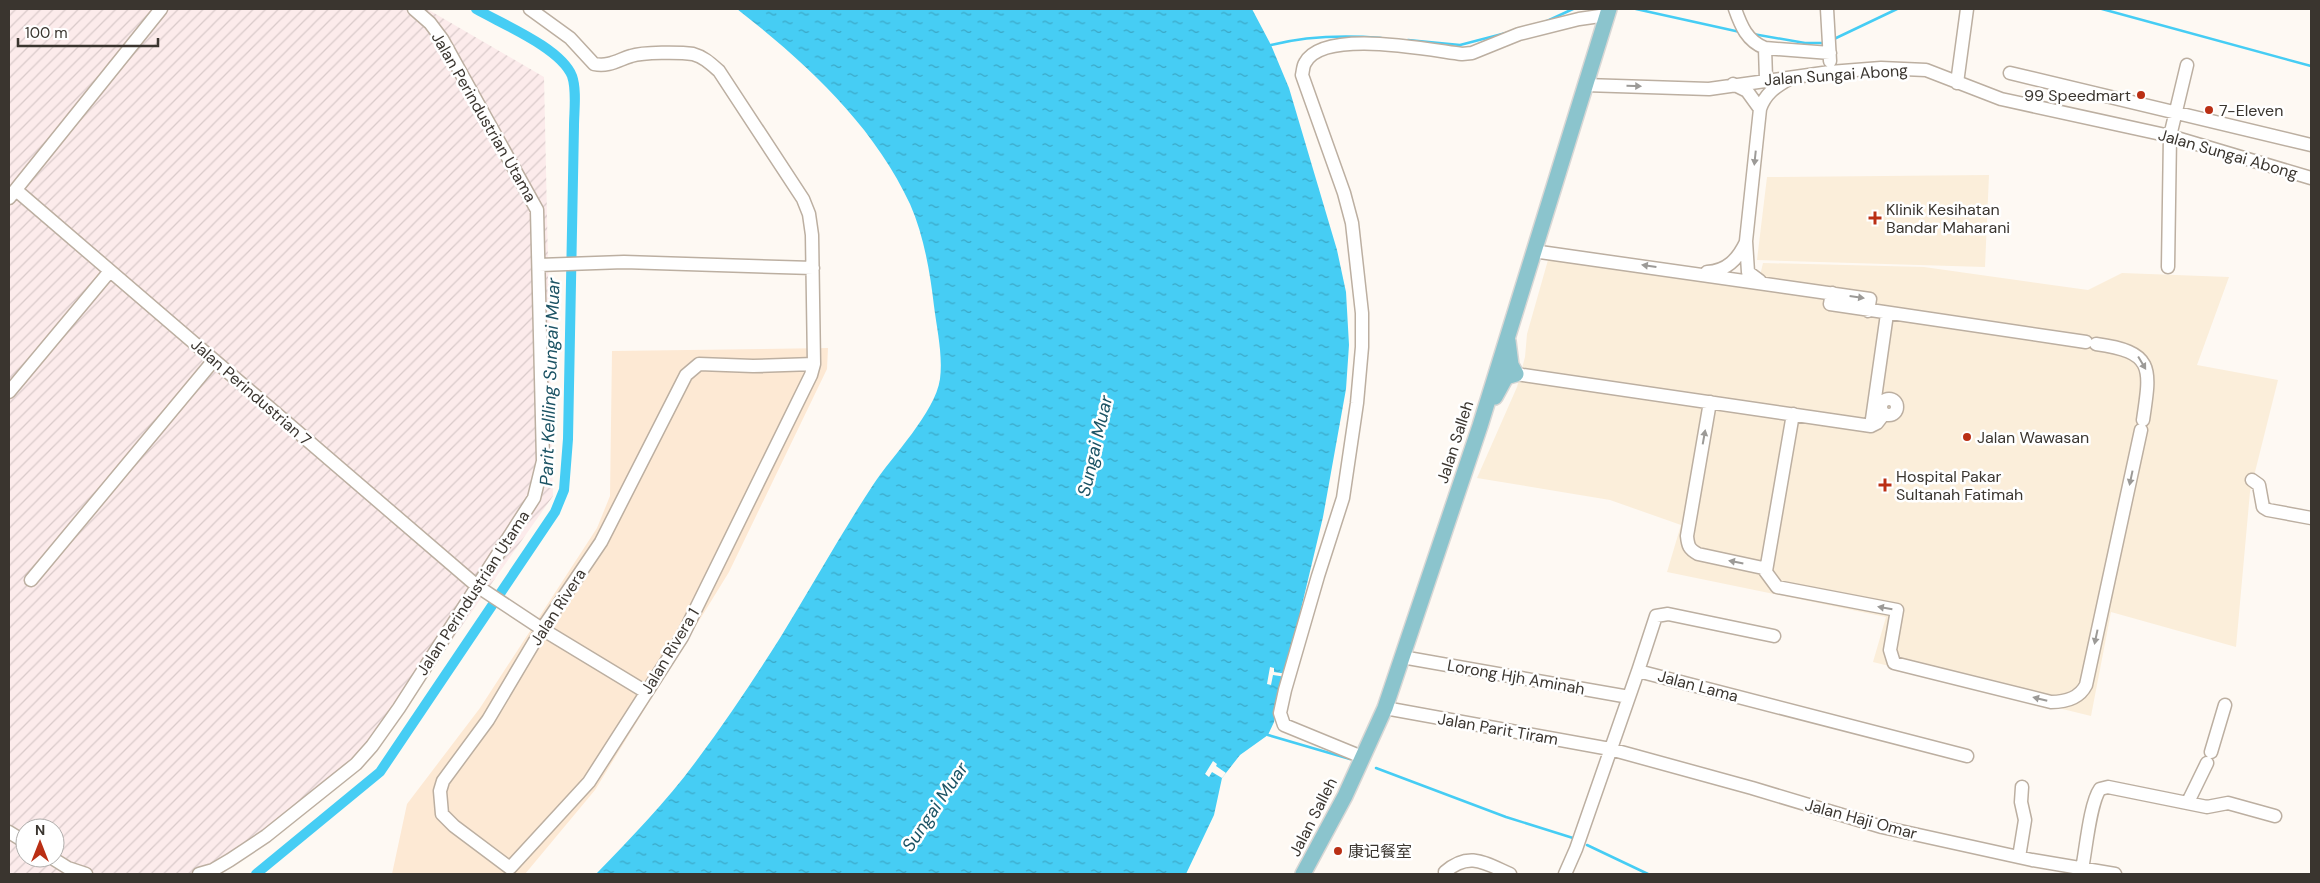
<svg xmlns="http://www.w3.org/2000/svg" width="2320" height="883" font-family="'DM Sans','Noto Sans SC',sans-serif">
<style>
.built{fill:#fde9d4}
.industrial{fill:url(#industrial-furrows);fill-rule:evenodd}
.medical{fill:#fbeeda}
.water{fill:url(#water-ripples)}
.pier{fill:#fef9f3}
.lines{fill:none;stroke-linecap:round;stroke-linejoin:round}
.stream{stroke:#46cdf4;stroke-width:2.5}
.canal{stroke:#46cdf4;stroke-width:10}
.minor-casing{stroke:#bcafa1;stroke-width:15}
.major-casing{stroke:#d8d7d5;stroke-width:18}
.minor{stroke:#fff;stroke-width:12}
.major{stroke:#8bc4cd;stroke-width:15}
.oneway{fill:#9c9a97}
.poi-dot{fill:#ba2f14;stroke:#fff;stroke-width:2}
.labels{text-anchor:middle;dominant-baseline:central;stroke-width:5;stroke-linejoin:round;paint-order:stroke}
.street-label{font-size:16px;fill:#3a352f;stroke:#fff}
.poi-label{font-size:16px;fill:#3a352f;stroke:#fff;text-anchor:start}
.water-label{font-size:18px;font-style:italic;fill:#1c5364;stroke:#fff}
</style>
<defs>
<pattern id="industrial-furrows" width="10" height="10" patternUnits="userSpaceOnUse" patternTransform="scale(1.25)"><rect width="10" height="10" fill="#fcebeb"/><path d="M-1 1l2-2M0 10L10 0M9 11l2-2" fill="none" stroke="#d9caca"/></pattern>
<pattern id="water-ripples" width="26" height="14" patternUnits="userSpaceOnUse" patternTransform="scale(1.25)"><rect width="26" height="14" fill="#46cdf4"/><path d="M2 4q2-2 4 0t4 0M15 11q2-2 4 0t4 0" fill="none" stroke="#3ba7c6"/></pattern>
</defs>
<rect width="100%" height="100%" fill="#fef9f3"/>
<path class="built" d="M 828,348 L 827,369 L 729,572 L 595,790 L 525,874 L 392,874 L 407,804 L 480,708 L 597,528 L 610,496 L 612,351 Z"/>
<path class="industrial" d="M 9,9 L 427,9 L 544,77 L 553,496 L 367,761 L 216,874 L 9,874 ZM 25,828 L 55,828 L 55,858 L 25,858 Z"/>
<path class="medical" d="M 1989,175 L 1985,267 L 1757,260 L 1767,177 Z
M 1548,260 L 1757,288 L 1763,263 L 1924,267 L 2088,290 L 2122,273 L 2229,277 L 2197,365 L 2278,380 L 2250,492 L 2236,647 L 2111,612 L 2091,716 L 1873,662 L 1886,617 L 1667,572 L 1681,525 L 1610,500 L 1477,478 L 1517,387 L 1525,357 L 1527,334 Z"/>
<path class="water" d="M 737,9 L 1252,9 L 1271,45 L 1289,88 L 1337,250 L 1346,292 L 1349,345 L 1346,389 L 1323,517 L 1274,722 L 1268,735 L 1240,755 L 1222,778 L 1214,815 L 1186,874 L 596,874 C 631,838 667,801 697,760 C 726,721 754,679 780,638 C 811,588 840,535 873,485 C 892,456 935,413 940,379 C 943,355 937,330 934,306 C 930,272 924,236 910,204 C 873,124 805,62 737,9 Z"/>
<path class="pier" d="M 1270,667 L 1274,668 L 1274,672 L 1287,674 L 1286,677 L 1273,675 L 1271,685 L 1267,684 Z
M 1213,761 L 1217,764 L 1216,766 L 1226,773 L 1222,778 L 1212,772 L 1209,777 L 1205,774 Z"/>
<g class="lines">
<path class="stream" d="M 1636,9 L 1740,32
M 2102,9 L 2311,66
M 1547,21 L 1573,9
M 1753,34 L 1805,43 L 1823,43
M 1834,39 L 1897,9
M 1408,40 L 1460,45 L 1506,33
M 1271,45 C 1307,36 1343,35 1381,38
M 1268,735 L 1350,759
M 1376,768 L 1506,817 L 1573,838
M 1587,845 L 1648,874"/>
<path class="canal" d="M 256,874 L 380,772 L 555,512 L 564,490 L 568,439 L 574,126 C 574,112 577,90 572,76 C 561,48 502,24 476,9"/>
<g class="minor-casing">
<path id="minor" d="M 530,9 L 570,38 L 594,64 C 609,67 618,60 631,56 C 643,52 680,52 693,54 C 704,57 711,64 719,71 L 803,199 L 809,214 L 812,235 L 814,364 L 811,375 L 682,637 L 589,782 L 510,868 L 454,826 L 442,814 L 440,791 L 443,781 L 488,720 L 542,629 L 601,542 L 686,375 L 699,364 L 753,366 L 814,364
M 1735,9 C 1741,26 1747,41 1765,48 L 1830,53
M 1827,9 L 1830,61
M 1765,48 L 1766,79
M 2010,73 L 2311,145
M 1957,83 L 1967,9
M 1733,84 L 1747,91 L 1760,109
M 1585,85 L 1709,89 L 1830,72 L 1881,68 L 1926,70 L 2001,99 L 2170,136 L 2311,178
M 16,190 L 477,586 L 542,629 L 646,692
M 9,198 L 161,9
M 1533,251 L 1870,299 L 1868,311
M 539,265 L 624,262 L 813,268
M 2168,267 L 2170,136 L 2187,65
M 1707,272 C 1727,271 1738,259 1746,242
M 1760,281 L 1748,272 L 1746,241 L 1760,109 C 1765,94 1775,87 1789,79
M 1832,293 L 1830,304 L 2086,342
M 2096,344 C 2154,352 2151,367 2143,420
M 1516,374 L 1871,426 L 1877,423 L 1884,414
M 9,392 L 110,271
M1881 407a8 8 0 1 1 16 0a8 8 0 1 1-16 0Z
M 1710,402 L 1687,536 C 1688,546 1689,549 1698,554 L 1763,568 L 1777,587 L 1897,610 L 1890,650 L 1894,663 L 2051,702 C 2065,702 2079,699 2086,685 L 2141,430
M 1871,426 L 1887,314
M 2252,480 L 2259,485 L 2263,507 L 2268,510 L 2311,518
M 1766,571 L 1793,414
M 31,580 L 214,360
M 1402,657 L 1629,697
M 1638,671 L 1656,616 L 1668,614 L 1774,636
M 1385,708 L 1610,749 L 1752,788 L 1882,827 L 2032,860 L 2115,874
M 2211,752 L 2225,705
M 1362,757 L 1284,725 L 1280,713 L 1285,690 L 1318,576 L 1343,498 L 1357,403 L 1362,347 L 1362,313 L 1352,223 L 1344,193 L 1302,75 C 1303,71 1303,66 1305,63 C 1323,28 1429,50 1462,54 L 1472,53 L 1519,34 L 1579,19 L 1607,15
M 2188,802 L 2207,763
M 9,832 L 25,842
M 2019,857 L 2025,820 L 2021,802 L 2022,787
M 52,858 L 68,868 L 86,874
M 2082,869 C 2086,849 2090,803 2100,789 L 2108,787 L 2207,807 L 2228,803 L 2275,816
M 1445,872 C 1469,851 1485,863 1510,874
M 199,874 L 213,870 L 230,860 L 266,836 L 356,764 L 372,746 L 399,708 L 534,498 L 543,461 L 537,210 L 442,39 L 430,23 L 414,9
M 1565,874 L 1576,849 L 1638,671 L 1967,756"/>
</g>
<g class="major-casing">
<path id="major" d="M 1495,397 L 1506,377 L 1516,374 L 1511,365 L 1508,341
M 1303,874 L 1345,796 L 1385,708 L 1480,426 L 1609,9"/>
</g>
<use href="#minor" class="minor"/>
<use href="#major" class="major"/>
</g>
<defs><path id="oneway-solid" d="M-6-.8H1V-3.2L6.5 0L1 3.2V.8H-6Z" transform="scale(1.25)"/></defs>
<g class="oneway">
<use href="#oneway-solid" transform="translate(1634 86) rotate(1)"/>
<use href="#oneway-solid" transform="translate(1755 158) rotate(96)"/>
<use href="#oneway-solid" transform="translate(1649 266) rotate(-172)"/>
<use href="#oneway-solid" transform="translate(1857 297) rotate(8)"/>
<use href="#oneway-solid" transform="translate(2142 363) rotate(59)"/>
<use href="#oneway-solid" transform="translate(1704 437) rotate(-80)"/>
<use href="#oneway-solid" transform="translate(2131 478) rotate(102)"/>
<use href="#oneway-solid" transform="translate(1736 562) rotate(-169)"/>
<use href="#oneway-solid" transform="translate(1885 608) rotate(-170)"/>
<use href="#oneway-solid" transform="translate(2096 637) rotate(102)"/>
<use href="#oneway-solid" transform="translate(2040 699) rotate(-166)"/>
</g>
<g class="poi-dot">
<circle cx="2141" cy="95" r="5"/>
<circle cx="2209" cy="110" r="5"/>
<path d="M1872.5 210.5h5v5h5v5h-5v5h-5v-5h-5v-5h5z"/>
<circle cx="1967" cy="437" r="5"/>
<path d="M1882.5 477.5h5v5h5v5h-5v5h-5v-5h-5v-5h5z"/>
<circle cx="1338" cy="851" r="5"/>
</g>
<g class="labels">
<g class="street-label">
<text transform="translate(1836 75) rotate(-4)">Jalan Sungai Abong</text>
<text transform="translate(484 117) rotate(60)">Jalan Perindustrian Utama</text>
<text transform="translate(2228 154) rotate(16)">Jalan Sungai Abong</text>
<text transform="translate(251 392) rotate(41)">Jalan Perindustrian 7</text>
<text transform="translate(1455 442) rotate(-72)">Jalan Salleh</text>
<text transform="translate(473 593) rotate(-57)">Jalan Perindustrian Utama</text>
<text transform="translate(558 607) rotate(-57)">Jalan Rivera</text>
<text transform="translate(670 651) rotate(-59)">Jalan Rivera 1</text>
<text transform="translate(1516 677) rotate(10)">Lorong Hjh Aminah</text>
<text transform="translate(1698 686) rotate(15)">Jalan Lama</text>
<text transform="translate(1498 729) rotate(10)">Jalan Parit Tiram</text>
<text transform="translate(1313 817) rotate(-63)">Jalan Salleh</text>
<text transform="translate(1861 819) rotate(15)">Jalan Haji Omar</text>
</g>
<g class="poi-label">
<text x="2131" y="95" text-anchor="end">99 Speedmart</text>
<text x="2219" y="110">7-Eleven</text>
<text x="1886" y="209">Klinik Kesihatan<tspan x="1886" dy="18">Bandar Maharani</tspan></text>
<text x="1977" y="437">Jalan Wawasan</text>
<text x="1896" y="476">Hospital Pakar<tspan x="1896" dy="18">Sultanah Fatimah</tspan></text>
<text x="1348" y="851">康记餐室</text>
</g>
<g class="water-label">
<text transform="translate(550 382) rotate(-88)">Parit Keliling Sungai Muar</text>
<text transform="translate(1095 446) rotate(-77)">Sungai Muar</text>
<text transform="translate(935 807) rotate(-56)">Sungai Muar</text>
</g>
</g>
<rect width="2320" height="883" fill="none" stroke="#3a352f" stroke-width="20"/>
<g transform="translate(40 843)"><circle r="24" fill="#ffffff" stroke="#b0aeac"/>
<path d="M0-4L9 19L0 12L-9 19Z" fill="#ba2f14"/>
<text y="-8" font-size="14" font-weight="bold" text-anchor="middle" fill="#3a352f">N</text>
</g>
<path d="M18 38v8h140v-8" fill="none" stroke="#3a352f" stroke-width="2.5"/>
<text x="25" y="38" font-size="15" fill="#3a352f" stroke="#ffffff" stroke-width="4" paint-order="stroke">100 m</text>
</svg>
